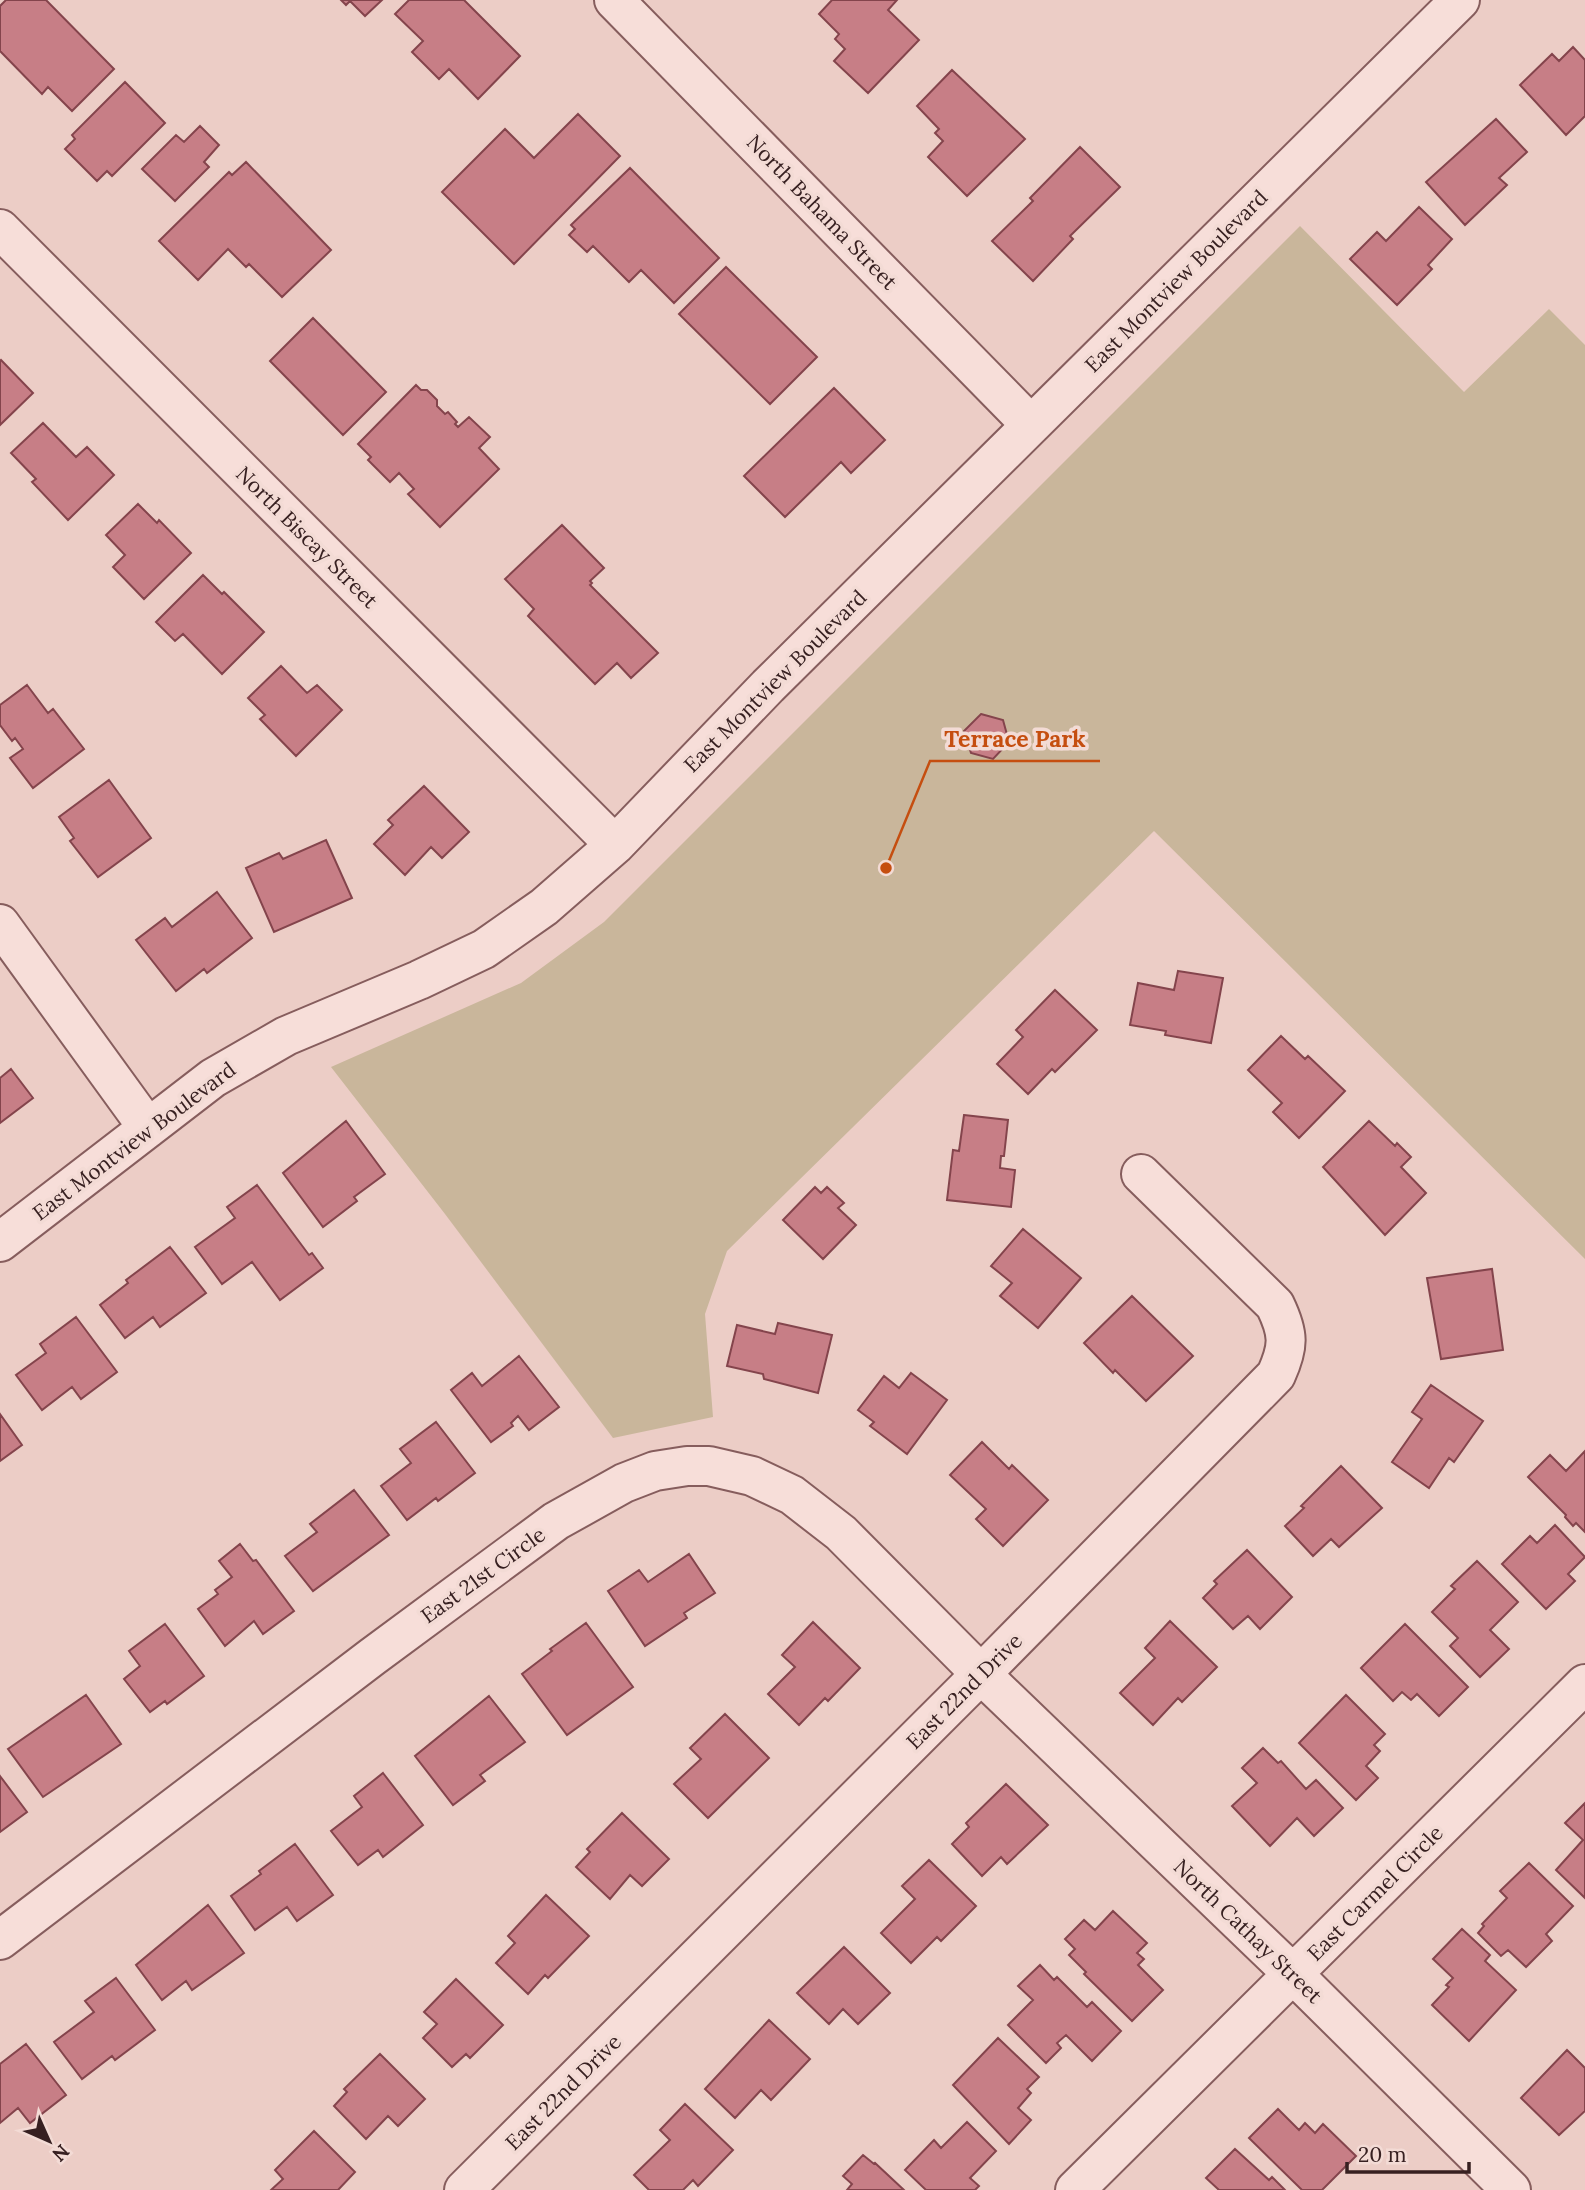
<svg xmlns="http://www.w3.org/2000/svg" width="1585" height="2190" font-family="Lora,serif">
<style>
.green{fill:#c9b69b}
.building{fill:#c77e86;stroke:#84444c;stroke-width:2}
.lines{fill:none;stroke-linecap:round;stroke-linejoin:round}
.minor-casing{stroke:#865d5d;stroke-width:42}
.minor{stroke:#f7ded9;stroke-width:38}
.labels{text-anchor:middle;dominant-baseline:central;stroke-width:7;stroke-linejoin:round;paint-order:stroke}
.street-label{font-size:21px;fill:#372021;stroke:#f3dbd5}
.leader{fill:none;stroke:#c54e10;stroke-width:2.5}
.callout-dot{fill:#c54e10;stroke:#f3dbd5;stroke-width:2.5}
.callout-label{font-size:23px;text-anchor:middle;font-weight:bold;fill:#c54e10;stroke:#f3dbd5;stroke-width:7;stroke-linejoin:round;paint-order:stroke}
</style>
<rect width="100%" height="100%" fill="#eccdc6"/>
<path class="green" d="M 1300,226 L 1464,392 L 1549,309 L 1585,345 L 1585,1259 L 1154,831 L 727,1251 L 705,1314 L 713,1417 L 613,1438 L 445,1214 L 331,1067 L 521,983 L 604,922 Z"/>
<path class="building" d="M 6,0 L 46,0 L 114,69 L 72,111 L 48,87 L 42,94 L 0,51 L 0,6 Z
M 341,0 L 382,0 L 365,16 L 350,1 L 346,5 Z
M 409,0 L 464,0 L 520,56 L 478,99 L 449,69 L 439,79 L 412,52 L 423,41 L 395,14 Z
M 832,0 L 897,0 L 888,10 L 919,40 L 868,93 L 834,61 L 845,49 L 835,39 L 839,34 L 819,14 Z
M 1573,47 L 1585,60 L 1585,116 L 1566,135 L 1520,85 L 1552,54 L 1559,61 Z
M 952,70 L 1025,139 L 967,196 L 928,157 L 943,141 L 935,133 L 939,129 L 917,106 Z
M 125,82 L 165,123 L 112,176 L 107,171 L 97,181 L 65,149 L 75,139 L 72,135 Z
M 578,114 L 620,156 L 514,264 L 442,192 L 505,129 L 534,158 Z
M 1496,119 L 1527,152 L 1499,178 L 1507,185 L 1465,225 L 1426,182 Z
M 200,126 L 219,145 L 204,162 L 209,167 L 175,201 L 142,169 L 176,135 L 184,142 Z
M 1080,147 L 1120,187 L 1070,236 L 1073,239 L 1033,281 L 992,241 L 1033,201 L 1030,198 Z
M 246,162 L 331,250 L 282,297 L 249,264 L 246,267 L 228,249 L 198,280 L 159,241 L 229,172 L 232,175 Z
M 630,168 L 719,258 L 674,303 L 641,270 L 629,282 L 593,246 L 587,252 L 569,235 L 575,229 L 571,225 Z
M 1419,207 L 1452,239 L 1428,265 L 1432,269 L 1397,305 L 1350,259 L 1377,232 L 1386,241 Z
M 726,267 L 817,357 L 770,404 L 679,314 Z
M 313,318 L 386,392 L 343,435 L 270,361 Z
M 1,360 L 33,393 L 0,425 L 0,361 Z
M 416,385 L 421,390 L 427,390 L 437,400 L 437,406 L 445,414 L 448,412 L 457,422 L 455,424 L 458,427 L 469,417 L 490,437 L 479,448 L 499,469 L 440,527 L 408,494 L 414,489 L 399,473 L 390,482 L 368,460 L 371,457 L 358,444 Z
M 834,388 L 885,440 L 851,473 L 841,462 L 785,517 L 744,476 Z
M 43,423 L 76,457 L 87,447 L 114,475 L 68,520 L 32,482 L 36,479 L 11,453 Z
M 138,504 L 157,523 L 159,520 L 191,553 L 144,599 L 113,567 L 125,555 L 106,535 Z
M 562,525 L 604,568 L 590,581 L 592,583 L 590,585 L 658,653 L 631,678 L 617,663 L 595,684 L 528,616 L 534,609 L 505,579 Z
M 203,575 L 222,594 L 224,592 L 264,632 L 222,674 L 183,634 L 175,641 L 156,622 Z
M 281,666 L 307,693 L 317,685 L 342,710 L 296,756 L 260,719 L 265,715 L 248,698 Z
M 27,685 L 48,713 L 53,709 L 84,749 L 33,788 L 10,758 L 23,749 L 15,738 L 12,741 L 0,725 L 0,705 Z
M 981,714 L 1003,720 L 1009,742 L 993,759 L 971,753 L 964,731 Z
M 109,780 L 151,838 L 98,877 L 70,841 L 74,838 L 59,817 Z
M 424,786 L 469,832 L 442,858 L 431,847 L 405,875 L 374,844 L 393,825 L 388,820 Z
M 326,840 L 352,898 L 274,932 L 246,868 L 279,853 L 283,859 Z
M 217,892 L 252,938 L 207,973 L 204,969 L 176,991 L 136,940 L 165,918 L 172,927 Z
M 1178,971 L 1223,978 L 1211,1043 L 1165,1035 L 1166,1031 L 1130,1025 L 1138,983 L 1174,990 Z
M 1055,990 L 1097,1030 L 1055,1072 L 1052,1069 L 1028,1094 L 997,1064 L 1023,1037 L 1016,1030 Z
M 1281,1036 L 1305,1059 L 1308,1056 L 1345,1091 L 1299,1138 L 1273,1112 L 1282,1103 L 1248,1070 Z
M 11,1069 L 33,1098 L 0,1123 L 0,1078 Z
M 964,1115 L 1008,1120 L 1004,1156 L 1001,1156 L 1000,1168 L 1015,1170 L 1011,1207 L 947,1200 L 953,1150 L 959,1151 Z
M 346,1121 L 385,1174 L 354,1197 L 357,1201 L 323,1227 L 283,1173 Z
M 1369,1121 L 1395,1146 L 1397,1143 L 1411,1157 L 1401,1167 L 1426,1193 L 1385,1235 L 1323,1167 Z
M 257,1185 L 309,1255 L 312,1253 L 323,1268 L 280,1300 L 252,1262 L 222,1284 L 195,1247 L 235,1218 L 227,1207 Z
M 815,1187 L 821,1193 L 827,1187 L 844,1203 L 838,1208 L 856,1225 L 823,1259 L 783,1220 Z
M 1023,1229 L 1081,1278 L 1038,1328 L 1000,1296 L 1012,1283 L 991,1266 Z
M 170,1247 L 206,1293 L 160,1327 L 153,1317 L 125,1338 L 100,1305 L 128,1283 L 126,1280 Z
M 1492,1269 L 1503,1350 L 1441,1359 L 1427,1278 Z
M 1132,1296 L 1193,1356 L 1146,1401 L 1115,1370 L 1113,1373 L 1084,1343 Z
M 76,1317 L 117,1372 L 81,1399 L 72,1387 L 42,1410 L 16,1375 L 46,1353 L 40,1344 Z
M 778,1323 L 832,1335 L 818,1393 L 764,1379 L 763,1374 L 727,1366 L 737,1325 L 775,1334 Z
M 519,1356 L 559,1407 L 529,1430 L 518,1416 L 511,1423 L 513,1426 L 491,1442 L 451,1390 L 472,1373 L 482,1386 Z
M 911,1373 L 947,1400 L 907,1454 L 870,1426 L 874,1422 L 858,1410 L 884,1376 L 899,1388 Z
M 1431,1385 L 1483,1421 L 1454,1462 L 1449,1458 L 1429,1488 L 1392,1462 L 1422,1419 L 1412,1412 Z
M 0,1414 L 22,1445 L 0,1461 Z
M 436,1422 L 475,1473 L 438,1501 L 436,1498 L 407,1520 L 381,1486 L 411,1463 L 400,1449 Z
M 982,1442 L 1009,1469 L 1012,1465 L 1048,1500 L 1003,1546 L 976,1519 L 986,1509 L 950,1475 Z
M 1585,1451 L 1585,1532 L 1576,1523 L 1573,1526 L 1565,1517 L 1566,1515 L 1528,1477 L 1550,1455 L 1566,1471 Z
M 1341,1466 L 1382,1508 L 1339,1547 L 1331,1539 L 1313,1556 L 1285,1526 L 1304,1508 L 1301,1506 Z
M 354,1490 L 389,1535 L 313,1591 L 285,1556 L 317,1532 L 310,1524 Z
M 1555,1525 L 1585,1557 L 1568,1574 L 1575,1581 L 1546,1609 L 1502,1564 L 1530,1536 L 1537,1543 Z
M 240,1544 L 253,1561 L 256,1560 L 294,1611 L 263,1634 L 254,1621 L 225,1646 L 198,1609 L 218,1594 L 215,1590 L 232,1577 L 219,1561 Z
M 1247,1550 L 1292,1597 L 1260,1629 L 1248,1616 L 1233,1629 L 1203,1598 L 1217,1584 L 1214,1581 Z
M 689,1554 L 715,1593 L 684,1613 L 687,1618 L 645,1646 L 608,1591 L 639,1570 L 648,1582 Z
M 1477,1561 L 1518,1602 L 1490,1630 L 1509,1649 L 1480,1677 L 1450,1646 L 1458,1638 L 1432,1612 L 1455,1589 L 1451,1586 Z
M 1170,1621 L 1217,1667 L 1182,1702 L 1178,1698 L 1153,1725 L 1120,1693 L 1155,1658 L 1145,1648 Z
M 813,1622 L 860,1668 L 828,1701 L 825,1698 L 799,1725 L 768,1694 L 795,1667 L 782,1655 Z
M 586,1623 L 633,1687 L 567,1735 L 522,1674 L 552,1651 L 550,1649 Z
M 165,1624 L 204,1676 L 167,1704 L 165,1701 L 150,1712 L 124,1679 L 140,1666 L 129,1651 Z
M 1405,1624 L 1468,1687 L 1439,1716 L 1417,1694 L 1411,1700 L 1402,1692 L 1393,1701 L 1361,1668 Z
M 86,1695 L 121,1744 L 43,1797 L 8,1749 Z
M 1346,1695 L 1385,1734 L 1374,1745 L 1380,1751 L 1366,1766 L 1378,1778 L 1356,1800 L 1299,1743 Z
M 489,1696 L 525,1742 L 480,1775 L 485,1781 L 453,1805 L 415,1756 Z
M 725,1714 L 769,1758 L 708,1818 L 674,1784 L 701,1759 L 690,1748 Z
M 1263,1748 L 1278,1763 L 1281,1761 L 1306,1789 L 1316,1780 L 1343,1808 L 1314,1836 L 1297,1818 L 1270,1846 L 1232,1806 L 1257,1783 L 1242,1768 Z
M 383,1773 L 423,1825 L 383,1857 L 378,1850 L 358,1865 L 331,1831 L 362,1807 L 354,1796 Z
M 0,1776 L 27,1812 L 0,1832 Z
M 1006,1784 L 1048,1825 L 1007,1864 L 1001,1857 L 982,1876 L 952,1844 L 969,1827 L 966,1823 Z
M 1585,1803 L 1585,1898 L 1556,1870 L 1583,1840 L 1565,1823 Z
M 622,1813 L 669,1859 L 642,1886 L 630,1875 L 610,1899 L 576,1867 L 590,1852 L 587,1849 Z
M 295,1844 L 333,1895 L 297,1921 L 287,1907 L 255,1930 L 231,1896 L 261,1874 L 259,1871 Z
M 929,1860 L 976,1906 L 941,1941 L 937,1937 L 911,1963 L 881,1933 L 915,1899 L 902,1886 Z
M 1529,1863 L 1573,1906 L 1546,1934 L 1552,1941 L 1526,1967 L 1508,1950 L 1501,1956 L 1478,1933 L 1484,1926 L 1482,1924 L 1507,1898 L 1500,1891 Z
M 546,1895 L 589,1936 L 548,1978 L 545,1975 L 528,1994 L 496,1963 L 515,1943 L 508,1936 Z
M 208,1905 L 244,1953 L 192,1990 L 186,1981 L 162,2000 L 136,1965 Z
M 1113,1911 L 1147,1943 L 1137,1953 L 1144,1959 L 1138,1965 L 1163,1990 L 1132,2021 L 1084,1974 L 1086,1972 L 1069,1955 L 1075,1949 L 1065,1939 L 1084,1920 L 1095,1930 Z
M 1462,1929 L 1490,1955 L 1485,1961 L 1516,1990 L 1469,2041 L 1432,2005 L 1449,1987 L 1446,1985 L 1453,1978 L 1433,1959 Z
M 844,1947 L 890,1993 L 858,2024 L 843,2009 L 829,2024 L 797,1993 Z
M 1040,1965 L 1054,1980 L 1057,1977 L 1087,2007 L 1092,2002 L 1121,2031 L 1092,2061 L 1066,2035 L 1057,2043 L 1061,2048 L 1046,2063 L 1008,2025 L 1033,2000 L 1018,1986 Z
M 116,1978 L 155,2030 L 115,2060 L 112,2056 L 82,2079 L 54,2042 L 94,2012 L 85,2001 Z
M 456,1979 L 503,2025 L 470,2058 L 466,2054 L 452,2067 L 423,2038 L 437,2024 L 424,2012 Z
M 769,2020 L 810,2059 L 771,2100 L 761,2090 L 735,2118 L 705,2089 Z
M 998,2038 L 1039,2077 L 1027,2089 L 1031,2093 L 1018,2108 L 1031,2120 L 1009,2144 L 953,2085 Z
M 26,2044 L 66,2095 L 30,2123 L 18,2108 L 0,2123 L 0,2064 Z
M 1567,2050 L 1585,2068 L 1585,2111 L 1559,2135 L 1521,2098 Z
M 380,2054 L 425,2099 L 398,2126 L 388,2116 L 366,2139 L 334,2106 L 347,2092 L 344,2089 Z
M 685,2104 L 733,2150 L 698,2186 L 693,2180 L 683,2190 L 649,2190 L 634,2175 L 670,2140 L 660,2130 Z
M 1278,2109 L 1299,2130 L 1305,2123 L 1315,2133 L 1323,2124 L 1356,2156 L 1322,2190 L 1302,2190 L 1249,2138 Z
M 967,2122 L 996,2151 L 970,2178 L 979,2186 L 975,2190 L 926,2190 L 905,2170 L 934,2140 L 941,2148 Z
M 314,2131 L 355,2172 L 338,2190 L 271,2190 L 283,2179 L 275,2170 Z
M 1235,2149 L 1269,2180 L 1272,2177 L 1285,2190 L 1219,2190 L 1206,2178 Z
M 863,2155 L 874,2164 L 875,2163 L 904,2190 L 847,2190 L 852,2184 L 843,2176 Z"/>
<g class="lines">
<g class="minor-casing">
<path id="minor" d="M 614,0 L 1031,425
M 0,229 L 615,845
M 0,924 L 148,1128
M 0,1242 L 213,1078 L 286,1036 L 419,980 L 484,949 L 544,907 L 615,845 L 768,686 L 1460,0
M 0,1940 L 372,1657 L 556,1521 L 624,1483 L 655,1471 L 687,1466 L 709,1466 L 752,1476 L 792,1495 L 841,1533 L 981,1674 L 1293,1974 L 1511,2190
M 464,2190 L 981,1674 L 1276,1375 C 1289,1346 1289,1334 1275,1305 L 1141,1174
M 1075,2190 L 1585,1684"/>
</g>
<use href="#minor" class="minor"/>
</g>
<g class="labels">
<g class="street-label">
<text transform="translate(822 212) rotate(46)">North Bahama Street</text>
<text transform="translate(1176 281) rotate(-45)">East Montview Boulevard</text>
<text transform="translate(307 537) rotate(45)">North Biscay Street</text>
<text transform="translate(775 681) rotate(-45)">East Montview Boulevard</text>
<text transform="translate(134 1141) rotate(-37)">East Montview Boulevard</text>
<text transform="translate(483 1575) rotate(-36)">East 21st Circle</text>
<text transform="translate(964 1691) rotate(-45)">East 22nd Drive</text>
<text transform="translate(1375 1893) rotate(-45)">East Carmel Circle</text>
<text transform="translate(1248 1931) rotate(44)">North Cathay Street</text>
<text transform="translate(563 2092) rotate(-45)">East 22nd Drive</text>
</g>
</g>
<path class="leader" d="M886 868L930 761H1100"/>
<circle class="callout-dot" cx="886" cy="868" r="7"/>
<g class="callout-label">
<text x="1015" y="747">Terrace Park</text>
</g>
<g transform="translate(49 2141) rotate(135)" stroke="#f3dbd5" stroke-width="5" paint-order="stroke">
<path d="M0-5L12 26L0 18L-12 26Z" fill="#372021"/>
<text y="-10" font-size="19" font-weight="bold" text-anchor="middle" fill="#372021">N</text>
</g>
<path d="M1347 2162v10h122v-10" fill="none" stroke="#372021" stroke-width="3.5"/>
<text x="1358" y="2162" font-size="21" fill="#372021" stroke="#f3dbd5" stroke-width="5" paint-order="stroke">20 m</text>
</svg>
